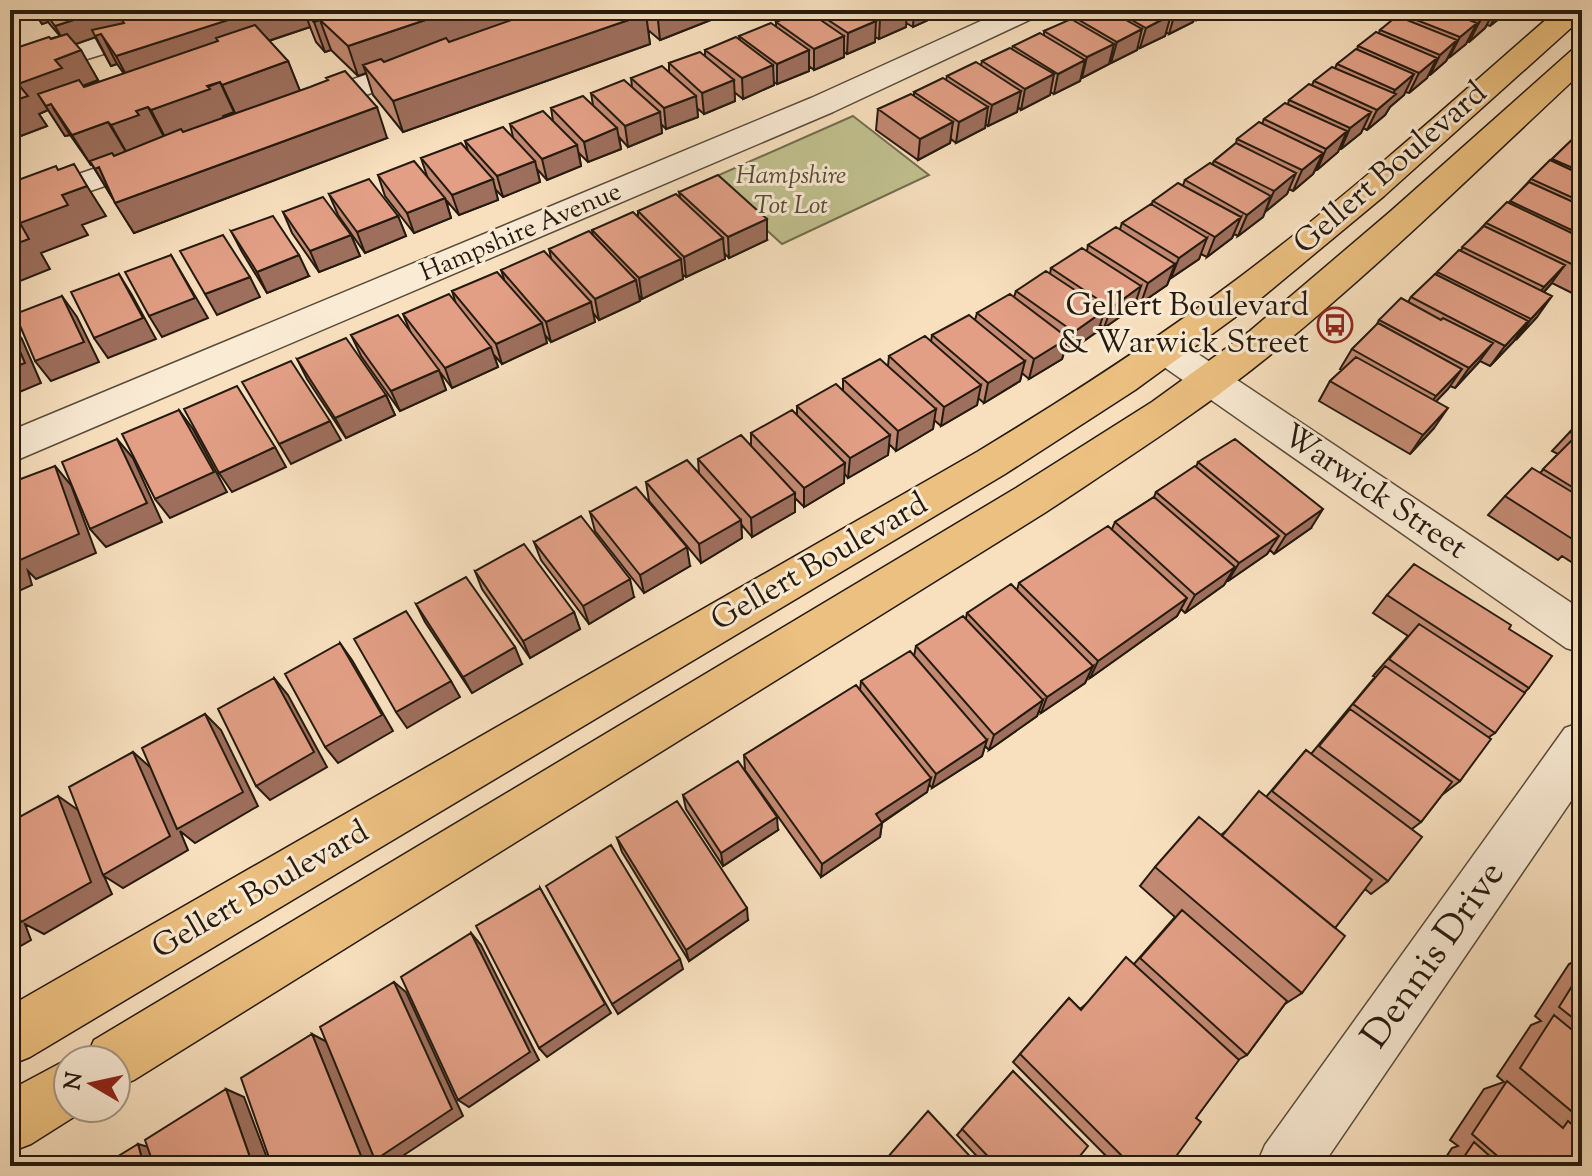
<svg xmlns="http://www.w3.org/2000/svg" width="1592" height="1176" font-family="'Sorts Mill Goudy',serif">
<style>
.green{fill:#c1c18f;stroke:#736e4f;stroke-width:2}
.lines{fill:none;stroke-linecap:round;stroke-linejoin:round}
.minor-casing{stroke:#5a4c3b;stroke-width:3}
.major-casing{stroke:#251a0f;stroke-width:3}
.minor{fill:#faebd5;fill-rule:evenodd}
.major{fill:#ecc080;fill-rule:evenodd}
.wall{fill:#c28972;stroke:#251a0f;stroke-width:2;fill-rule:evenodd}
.shaded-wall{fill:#9e6f5d;stroke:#251a0f;stroke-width:2}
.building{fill:#e29f85;stroke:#251a0f;stroke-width:2}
.labels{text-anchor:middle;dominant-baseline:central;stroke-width:6;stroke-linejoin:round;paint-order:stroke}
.far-park-label{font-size:26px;font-style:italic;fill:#544c35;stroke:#faebd5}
.far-street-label{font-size:26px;fill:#251a0f;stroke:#faebd5}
.street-label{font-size:32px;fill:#251a0f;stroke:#faebd5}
.poi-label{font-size:32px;fill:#251a0f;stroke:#faebd5;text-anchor:end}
.near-street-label{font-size:38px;fill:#251a0f;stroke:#faebd5}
</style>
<rect width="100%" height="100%" fill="#f8e0bf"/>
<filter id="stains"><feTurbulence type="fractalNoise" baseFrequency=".0025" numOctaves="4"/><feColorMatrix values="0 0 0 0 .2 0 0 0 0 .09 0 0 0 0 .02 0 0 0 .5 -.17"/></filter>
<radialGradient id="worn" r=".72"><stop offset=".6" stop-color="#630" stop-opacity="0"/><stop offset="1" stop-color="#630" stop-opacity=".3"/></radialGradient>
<path class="green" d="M 853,116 L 929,175 L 782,244 L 710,179 Z"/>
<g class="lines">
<g class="minor-casing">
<path id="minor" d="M 188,10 L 232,10 L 228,16 L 74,63 L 64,66 L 54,63 L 49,57 L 54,51 Z
M 1005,10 L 1042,10 L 1038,16 L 833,112 L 10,463 L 10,431 L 811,98 Z
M 427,54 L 437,57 L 442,63 L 437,69 L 314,114 L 303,116 L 292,114 L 288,107 L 292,100 Z
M 155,148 L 166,151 L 171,158 L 166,165 L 67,199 L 55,196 L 50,189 L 55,182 Z
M 1167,338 L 1180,342 L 1582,610 L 1582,653 L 1566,648 L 1154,360 L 1148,351 L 1154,342 Z
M 1582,722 L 1582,785 L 1322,1166 L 1256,1166 L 1265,1145 L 1565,728 Z"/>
</g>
<g class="major-casing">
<path id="major" d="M 1557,10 L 1582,10 L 1582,18 L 1384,196 L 1260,299 L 1135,390 L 1005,474 L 30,1057 L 10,1065 L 10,1006 L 977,452 C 1081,389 1183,323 1279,247 C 1375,172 1465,90 1557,10 Z
M 1582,47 L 1582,72 C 1481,166 1382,264 1275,351 C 1203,410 1124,460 1046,512 L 134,1080 L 116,1088 L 116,1060 L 85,1060 L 94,1040 L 1016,488 L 1152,402 L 1250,331 L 1391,211 L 1572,50 Z
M 68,1059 L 68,1108 L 88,1108 L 31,1144 L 10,1152 L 10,1090 Z"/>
</g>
<use href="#minor" class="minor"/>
<use href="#major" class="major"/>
</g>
<path class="wall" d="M 33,10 L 122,10 L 127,18 L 146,11 L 145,10 L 527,10 L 528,14 L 540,10 L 736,10 L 660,40 L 648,30 L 650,44 L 403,132 L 373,95 L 366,73 L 358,76 L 331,50 L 325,52 L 316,42 L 310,27 L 269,41 L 288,61 L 300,91 L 387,138 L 134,233 L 92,165 L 91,165 L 70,135 L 65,136 L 48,110 L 39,114 L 47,126 L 10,140 L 10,50 L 60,36 L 48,22 L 42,24 ZM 95,37 L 111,66 L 117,64 L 124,74 L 84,87 L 83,86 L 98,80 L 76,44 ZM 234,112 L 235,114 L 224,118 L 223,116 Z
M 810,10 L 953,10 L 945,14 L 939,10 L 939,15 L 913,27 L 906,23 L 906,27 L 879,39 L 875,37 L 875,42 L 847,54 L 844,52 L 844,57 L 814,70 L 809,66 L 809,71 L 777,84 L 774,82 L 774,85 L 743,99 L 734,92 L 735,101 L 704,114 L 697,108 L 698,117 L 666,129 L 661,124 L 662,133 L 628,147 L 619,137 L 621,149 L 588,162 L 579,153 L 581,166 L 547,180 L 537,169 L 540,182 L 503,197 L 495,189 L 498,200 L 459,215 L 446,200 L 451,218 L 414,233 L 385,196 L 378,175 L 427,176 L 421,158 L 468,151 L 465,141 L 513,137 L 510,124 L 553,121 L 551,108 L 593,105 L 591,93 L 632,87 L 631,78 L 669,72 L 669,63 L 705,56 L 705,50 L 740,40 L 739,36 L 776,27 L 776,22 L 810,13 Z
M 1089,10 L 1217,10 L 1197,20 L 1194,19 L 1193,22 L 1169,34 L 1166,32 L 1165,36 L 1140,48 L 1138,47 L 1137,50 L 1111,63 L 1110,62 L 1109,64 L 1082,78 L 1081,77 L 1080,81 L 1054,94 L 1050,92 L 1050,95 L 1021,110 L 1018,107 L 1017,112 L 988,126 L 985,124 L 985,128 L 956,143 L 951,139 L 950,143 L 918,160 L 876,130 L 878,109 L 914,96 L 914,92 L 946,80 L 947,76 L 981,65 L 982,61 L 1012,49 L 1013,46 L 1044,35 L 1044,31 L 1073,20 L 1074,17 Z
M 1406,10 L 1508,10 L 1505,14 L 1490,26 L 1487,25 L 1485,28 L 1469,42 L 1467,41 L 1466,44 L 1448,58 L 1446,61 L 1430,75 L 1428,75 L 1427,78 L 1409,93 L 1405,92 L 1404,95 L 1390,107 L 1385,115 L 1367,130 L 1363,128 L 1361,133 L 1341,149 L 1339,148 L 1338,152 L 1317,170 L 1316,169 L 1313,174 L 1293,191 L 1289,189 L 1287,194 L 1265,212 L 1263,217 L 1238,236 L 1234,234 L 1232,238 L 1207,257 L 1201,254 L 1199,259 L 1171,278 L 1170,278 L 1167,285 L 1141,303 L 1136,300 L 1134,307 L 1104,328 L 1100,325 L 1098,331 L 1068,352 L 1065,350 L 1062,359 L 1029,379 L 1022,373 L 1020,381 L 984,403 L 978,398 L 977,405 L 941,426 L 934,420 L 933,429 L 896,451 L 889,444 L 888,455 L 848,478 L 844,473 L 844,483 L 804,507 L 795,498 L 795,512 L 752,537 L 741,524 L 742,538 L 701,563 L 649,501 L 646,482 L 699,474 L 698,459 L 751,446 L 751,433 L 797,416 L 797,406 L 843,391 L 843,379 L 888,366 L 889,356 L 931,342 L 932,335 L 975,320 L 977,313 L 1014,297 L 1016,291 L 1050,274 L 1051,268 L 1087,251 L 1088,245 L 1120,229 L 1122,223 L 1151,205 L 1153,201 L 1183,185 L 1185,180 L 1212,165 L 1214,161 L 1236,143 L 1237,139 L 1262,124 L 1264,119 L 1288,104 L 1289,100 L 1312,85 L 1314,81 L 1335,68 L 1337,64 L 1357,50 L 1358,46 L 1379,33 L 1380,30 L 1400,17 Z
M 1582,130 L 1582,292 L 1578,296 L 1552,283 L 1544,292 L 1537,317 L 1490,366 L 1480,361 L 1455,388 L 1450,386 L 1436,401 L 1434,428 L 1410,454 L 1319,401 L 1330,381 L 1342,370 L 1340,369 L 1352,349 L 1376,326 L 1379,320 L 1408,302 L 1411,297 L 1460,251 L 1486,223 L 1509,203 L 1531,179 Z
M 679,192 L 767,240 L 729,258 L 724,253 L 725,259 L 686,277 L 682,274 L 683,279 L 642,299 L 639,295 L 640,301 L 599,320 L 593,313 L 595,322 L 551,342 L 544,334 L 547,343 L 502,364 L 494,355 L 498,367 L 452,388 L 440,372 L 446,390 L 400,411 L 361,356 L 351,335 L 410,331 L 403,314 L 456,304 L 452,291 L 504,279 L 501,270 L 551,258 L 549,249 L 593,236 L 592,230 L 638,217 L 638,211 L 680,197 Z
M 329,194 L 398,216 L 406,236 L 365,253 L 338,215 Z
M 283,212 L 351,235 L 360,256 L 319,272 L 292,233 Z
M 231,231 L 309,276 L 267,293 L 242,252 Z
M 297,359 L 386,395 L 395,415 L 346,438 L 307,379 Z
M 1582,419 L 1582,569 L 1562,556 L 1558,560 L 1488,515 L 1505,496 L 1540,473 L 1558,454 L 1552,451 Z
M 1198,462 L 1311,528 L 1274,554 L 1270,550 L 1267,554 L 1228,581 L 1227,580 L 1224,585 L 1185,613 L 1181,609 L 1177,616 L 1090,678 L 1088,676 L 1085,683 L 1041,713 L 1039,711 L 1037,716 L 989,750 L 985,746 L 982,756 L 932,788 L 929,784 L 927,792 L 882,823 L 880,837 L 821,877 L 745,770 L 744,755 L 860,690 L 861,681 L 914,656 L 916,646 L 966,618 L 967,613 L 1017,590 L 1019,583 L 1112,529 L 1115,522 L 1154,497 L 1156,492 L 1196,467 Z
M 590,512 L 690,566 L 644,593 L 595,531 Z
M 534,542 L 634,597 L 589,624 L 541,560 Z
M 475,571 L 574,612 L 580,629 L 530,658 L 482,589 Z
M 1387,595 L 1509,629 L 1529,688 L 1524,693 L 1495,733 L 1489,737 L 1460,781 L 1442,795 L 1421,822 L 1412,829 L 1388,881 L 1371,894 L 1365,889 L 1335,928 L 1302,993 L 1285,1004 L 1247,1055 L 1238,1060 L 1196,1118 L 1169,1166 L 1116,1166 L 1013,1062 L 1069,998 L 1080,1009 L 1134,964 L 1175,917 L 1140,886 L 1155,867 L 1221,835 L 1266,797 L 1306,750 L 1311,754 L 1375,677 L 1373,676 L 1408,636 L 1373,613 Z
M 416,604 L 522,664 L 472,693 L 425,622 Z
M 683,795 L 778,830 L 723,866 L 686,809 Z
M 617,838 L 748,920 L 689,961 L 622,852 Z
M 1582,958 L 1582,1166 L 1440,1166 L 1452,1148 L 1458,1146 L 1450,1140 L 1484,1089 L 1504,1082 L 1497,1076 L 1531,1025 L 1541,1021 L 1535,1016 L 1569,964 Z
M 1013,1071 L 1080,1156 L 1090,1166 L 986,1166 L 957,1135 Z"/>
<path class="shaded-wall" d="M 34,10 L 42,10 L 48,22 L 42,24 Z
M 104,10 L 122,10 L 130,25 L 102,35 L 117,64 L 111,66 L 96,37 L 67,47 L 55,26 Z
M 259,10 L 351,10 L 320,20 L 331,50 L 325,52 L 314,22 L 305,12 L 310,27 L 132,86 L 116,56 Z
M 455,10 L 527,10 L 528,17 L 369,72 L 363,65 L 366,73 L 358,76 L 348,46 Z
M 657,10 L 736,10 L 660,40 Z
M 900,10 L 907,10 L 906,27 L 879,39 L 880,18 Z
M 914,10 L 939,10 L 939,15 L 913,27 Z
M 1182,10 L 1197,10 L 1193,22 L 1169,34 L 1175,13 Z
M 1200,10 L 1217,10 L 1197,20 Z
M 1493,10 L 1495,10 L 1485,28 L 1469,42 L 1480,21 Z
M 1499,10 L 1508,10 L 1505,14 L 1490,26 Z
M 646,14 L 650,44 L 403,132 L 393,101 Z
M 1171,15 L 1165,36 L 1140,48 L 1146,28 Z
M 876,21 L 875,42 L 847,54 L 848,33 Z
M 1477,23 L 1466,44 L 1449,58 L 1460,37 Z
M 1142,29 L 1137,50 L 1111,63 L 1117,42 Z
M 844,36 L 844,57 L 814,70 L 814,49 Z
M 1457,40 L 1446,61 L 1430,75 L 1440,55 Z
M 1114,44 L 1109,64 L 1082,78 L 1087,57 Z
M 81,50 L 98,80 L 74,89 L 53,108 L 70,135 L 65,136 L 38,94 L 48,110 L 39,114 L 47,126 L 10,140 L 10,102 L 18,84 L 55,60 Z
M 809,50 L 809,71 L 777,84 L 777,64 Z
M 1437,58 L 1427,78 L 1409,93 L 1419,73 Z
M 1085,60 L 1080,81 L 1054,94 L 1058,74 Z
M 288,61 L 300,91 L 236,115 L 222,85 Z
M 773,65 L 774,85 L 743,99 L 742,78 Z
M 1054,74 L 1050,95 L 1021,110 L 1025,89 Z
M 1414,74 L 1404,95 L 1390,107 L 1385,115 L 1367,130 L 1377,110 L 1391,98 L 1395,90 Z
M 734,80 L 735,101 L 704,114 L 702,93 Z
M 220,82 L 234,112 L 223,116 L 224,119 L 167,141 L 151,110 Z
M 1021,91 L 1017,112 L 988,126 L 992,105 Z
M 696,96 L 698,117 L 666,129 L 664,108 Z
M 148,107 L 164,137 L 128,155 L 111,125 L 136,111 Z
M 377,107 L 387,138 L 134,233 L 115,203 Z
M 988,107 L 985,128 L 956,143 L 959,122 Z
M 660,112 L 662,133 L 628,147 L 625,126 Z
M 1371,112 L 1361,133 L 1341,149 L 1350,128 Z
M 108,122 L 126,152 L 91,165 L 72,135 Z
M 953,122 L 950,143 L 918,160 L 920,139 Z
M 617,128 L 621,149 L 588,162 L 584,142 Z
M 1347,131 L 1338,152 L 1317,170 L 1326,149 Z
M 577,145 L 581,166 L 547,180 L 542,159 Z
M 1323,153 L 1313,174 L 1293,191 L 1302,170 Z
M 535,161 L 540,182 L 503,197 L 497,176 Z
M 99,167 L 113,199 L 95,169 Z
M 1296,173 L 1287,194 L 1265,212 L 1274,191 Z
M 493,179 L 498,200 L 459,215 L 452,195 Z
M 87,186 L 106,216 L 82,225 L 88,235 L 41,253 L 50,269 L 10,285 L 10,246 L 20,223 L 62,195 Z
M 1271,196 L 1263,217 L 1238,236 L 1247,215 Z
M 445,198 L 451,218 L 414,233 L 407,213 Z
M 398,216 L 406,236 L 365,253 L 357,232 Z
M 1241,217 L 1232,238 L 1207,257 L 1215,237 Z
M 767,219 L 767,240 L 729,258 L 728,237 Z
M 351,235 L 360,256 L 319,272 L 310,251 Z
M 723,238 L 725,259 L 686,277 L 684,257 Z
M 1207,238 L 1199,259 L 1171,278 L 1179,258 Z
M 171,255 L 208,318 L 162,337 L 149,316 Z
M 299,255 L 309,276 L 267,293 L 257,272 Z
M 681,259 L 683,279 L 642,299 L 639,278 Z
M 1175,264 L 1167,285 L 1141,303 L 1148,283 Z
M 1565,265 L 1550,285 L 1529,308 L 1544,287 Z
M 119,274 L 132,295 L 156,339 L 108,358 L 94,338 Z
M 250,277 L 260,297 L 217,315 L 205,294 Z
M 636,280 L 640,301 L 599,320 L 595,299 Z
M 1141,286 L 1134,307 L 1104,328 L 1111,308 Z
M 62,296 L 77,317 L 99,362 L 51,381 L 35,361 Z
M 1552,296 L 1537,317 L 1516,340 L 1531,319 Z
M 591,302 L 595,322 L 551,342 L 546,322 Z
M 1105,310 L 1098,331 L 1068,352 L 1074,332 Z
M 1528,321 L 1513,342 L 1490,366 L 1505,346 Z
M 10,323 L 22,339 L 41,383 L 10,396 Z
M 542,323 L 547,343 L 502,364 L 496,344 Z
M 1068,338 L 1062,359 L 1029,379 L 1034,359 Z
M 1493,343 L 1478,363 L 1455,388 L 1469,368 Z
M 491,347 L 498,367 L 452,388 L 445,368 Z
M 1025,361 L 1020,381 L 984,403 L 988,383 Z
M 1462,369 L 1448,389 L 1422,416 L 1436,396 Z
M 439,370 L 446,390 L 400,411 L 391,391 Z
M 981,385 L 977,405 L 941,426 L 944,407 Z
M 386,395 L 395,415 L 346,438 L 335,418 Z
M 1448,408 L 1434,428 L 1410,454 L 1423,435 Z
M 936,409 L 933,429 L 896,451 L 898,431 Z
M 179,410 L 193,429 L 227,492 L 170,518 L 155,499 Z
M 330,421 L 341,440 L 291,464 L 279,444 Z
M 890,435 L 888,455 L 848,478 L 850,458 Z
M 117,439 L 133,458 L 162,522 L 106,547 L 90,529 Z
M 275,447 L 286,467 L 232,492 L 219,473 Z
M 845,463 L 844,483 L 804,507 L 804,488 Z
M 55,466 L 71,485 L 96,553 L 36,579 L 28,571 L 32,585 L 10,595 L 10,509 Z
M 795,493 L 795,512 L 752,537 L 751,518 Z
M 1323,509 L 1311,528 L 1274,554 L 1286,535 Z
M 741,520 L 742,538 L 701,563 L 699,544 Z
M 1279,536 L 1267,554 L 1228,581 L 1239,563 Z
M 687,547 L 690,566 L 644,593 L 640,575 Z
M 1235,567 L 1224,585 L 1185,613 L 1195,595 Z
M 630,579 L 634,597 L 589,624 L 583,606 Z
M 1187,598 L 1177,616 L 1090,678 L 1098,661 Z
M 574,612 L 580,629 L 530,658 L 523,641 Z
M 340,643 L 352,660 L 393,731 L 338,763 L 325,747 Z
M 515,647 L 522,664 L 472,693 L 463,677 Z
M 1093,666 L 1085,683 L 1041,713 L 1047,697 Z
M 274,678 L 288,695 L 327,767 L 270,800 L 256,786 Z
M 451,681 L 460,697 L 407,728 L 396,712 Z
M 1043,700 L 1037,716 L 989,750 L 994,735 Z
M 205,714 L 221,730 L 258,806 L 195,843 L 180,831 L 188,850 L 123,888 L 104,876 L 112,894 L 44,934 L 25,924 L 31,940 L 10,952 L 10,879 L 58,796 L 78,810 L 133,752 L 151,768 Z
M 987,740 L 982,756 L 932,788 L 936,774 Z
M 931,778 L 927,792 L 873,828 L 876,814 Z
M 777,817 L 778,830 L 723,866 L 721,853 Z
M 882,823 L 880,837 L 821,877 L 822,864 Z
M 540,888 L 611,1013 L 547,1057 L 539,1048 Z
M 747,908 L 748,920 L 689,961 L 686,950 Z
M 471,933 L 481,945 L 539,1060 L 469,1107 L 458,1100 Z
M 680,959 L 683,969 L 618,1014 L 612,1004 Z
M 394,982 L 406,992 L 463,1116 L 389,1165 L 375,1160 L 378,1166 L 365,1166 L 312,1034 L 327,1042 Z
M 226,1089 L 244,1097 L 270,1166 L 253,1166 Z
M 138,1144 L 159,1150 L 164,1166 L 144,1166 Z"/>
<path class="building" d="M 43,10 L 104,10 L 55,26 Z
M 150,10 L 259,10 L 116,56 L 101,34 L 95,36 L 92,30 L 124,23 L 122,20 Z
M 310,10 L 455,10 L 348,46 L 320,20 L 314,22 L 305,12 Z
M 540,10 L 642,10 L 646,14 L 393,101 L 363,65 L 381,59 L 384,62 L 446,38 L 449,42 Z
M 806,10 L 844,36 L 814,49 L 776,22 Z
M 813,10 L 859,10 L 876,21 L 848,33 Z
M 867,10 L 900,10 L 880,18 Z
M 1089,10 L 1108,10 L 1142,29 L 1117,42 L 1074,17 Z
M 1114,10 L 1161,10 L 1171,15 L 1146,28 Z
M 1169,10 L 1182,10 L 1175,13 Z
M 1406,10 L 1443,10 L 1477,23 L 1460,37 L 1401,14 Z
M 1452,10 L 1493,10 L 1480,21 Z
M 1397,16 L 1457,40 L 1440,55 L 1380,30 Z
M 1071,19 L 1114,44 L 1087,57 L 1044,31 Z
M 771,23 L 809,50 L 777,64 L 739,36 Z
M 255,25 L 288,61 L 222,85 L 220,82 L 207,86 L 210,89 L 151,110 L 148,107 L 136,111 L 139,115 L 111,125 L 108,122 L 72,135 L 51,104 L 46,106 L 38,94 L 79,80 L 84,87 L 218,41 L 216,38 Z
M 1376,32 L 1437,58 L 1419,73 L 1358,46 Z
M 1040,33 L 1085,60 L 1058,74 L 1013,46 Z
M 67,34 L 81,50 L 55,60 L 62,68 L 18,84 L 28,96 L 10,102 L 10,50 L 49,37 L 51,39 Z
M 736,37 L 773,65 L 742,78 L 705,50 Z
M 1010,48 L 1054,74 L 1025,89 L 982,61 Z
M 1356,49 L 1414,74 L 1395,90 L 1337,64 Z
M 700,52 L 734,80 L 702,93 L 669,63 Z
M 976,62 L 1021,91 L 992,105 L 947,76 Z
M 662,66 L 696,96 L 664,108 L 631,78 Z
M 1332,67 L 1396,94 L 1377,110 L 1314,81 Z
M 345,71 L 377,107 L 115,203 L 99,167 L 95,169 L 90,161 L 112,153 L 114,156 L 181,129 L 183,132 L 310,87 L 328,80 L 326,78 Z
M 943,78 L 988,107 L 959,122 L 914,92 Z
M 624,80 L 660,112 L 625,126 L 591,93 Z
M 1309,84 L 1371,112 L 1350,128 L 1289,100 Z
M 911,94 L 953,122 L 920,139 L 878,109 Z
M 583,96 L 617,128 L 584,142 L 551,108 Z
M 1285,103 L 1347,131 L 1326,149 L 1264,119 Z
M 543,111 L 577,145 L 542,159 L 510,124 Z
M 1259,122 L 1323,153 L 1302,170 L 1237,139 Z
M 503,127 L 535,161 L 497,176 L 465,141 Z
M 1582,130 L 1582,172 L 1552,159 Z
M 461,143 L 493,179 L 452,195 L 421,158 Z
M 1236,143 L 1296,173 L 1274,191 L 1214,161 Z
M 1550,160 L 1582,175 L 1582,202 L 1531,179 Z
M 414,161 L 445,198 L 407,213 L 378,175 Z
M 1210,163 L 1271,196 L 1247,215 L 1185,180 Z
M 74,164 L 87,186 L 62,195 L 68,205 L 20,223 L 29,239 L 10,246 L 10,183 L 56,166 L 58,170 Z
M 718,175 L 767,219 L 728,237 L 679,192 Z
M 369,179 L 398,216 L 357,232 L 329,194 Z
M 1529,182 L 1582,206 L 1582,235 L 1510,201 Z
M 1178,183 L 1241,217 L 1215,237 L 1153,201 Z
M 676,194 L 723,238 L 684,257 L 638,211 Z
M 323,197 L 351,235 L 310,251 L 283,212 Z
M 1507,202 L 1582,238 L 1582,269 L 1486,223 Z
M 1151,204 L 1207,238 L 1179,258 L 1122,223 Z
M 633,212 L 681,259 L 639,278 L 592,230 Z
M 273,216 L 299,255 L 257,272 L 231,231 Z
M 1484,226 L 1565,265 L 1544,287 L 1462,247 Z
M 1116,227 L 1175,264 L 1148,283 L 1088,245 Z
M 589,231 L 636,280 L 595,299 L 549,249 Z
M 223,235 L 250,277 L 205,294 L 180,251 Z
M 1082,248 L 1141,286 L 1111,308 L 1051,268 Z
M 1459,250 L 1552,296 L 1531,319 L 1437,272 Z
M 544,251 L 591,302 L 546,322 L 501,270 Z
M 171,255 L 195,298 L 149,316 L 125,272 Z
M 1046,271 L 1105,310 L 1074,332 L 1016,291 Z
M 497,272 L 542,323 L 496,344 L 452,291 Z
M 119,274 L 143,318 L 94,338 L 71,292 Z
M 1435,274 L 1528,321 L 1505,346 L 1411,297 Z
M 449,294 L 491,347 L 445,368 L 403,314 Z
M 1010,294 L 1068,338 L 1034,359 L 977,313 Z
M 62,296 L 84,342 L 35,361 L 15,314 Z
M 1401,298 L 1441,320 L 1443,318 L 1493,343 L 1469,368 L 1379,320 Z
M 398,315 L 439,370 L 391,391 L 351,335 Z
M 969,315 L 1025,361 L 988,383 L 932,335 Z
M 1378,323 L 1462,369 L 1436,396 L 1352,349 Z
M 10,328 L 25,363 L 10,369 Z
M 925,336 L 981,385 L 944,407 L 889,356 Z
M 346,338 L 386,395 L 335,418 L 297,359 Z
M 1356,357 L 1448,408 L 1423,435 L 1330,381 Z
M 880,359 L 936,409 L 898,431 L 843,379 Z
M 291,361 L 330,421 L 279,444 L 242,382 Z
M 836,384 L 890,435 L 850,458 L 797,406 Z
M 237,386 L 275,447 L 219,473 L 184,409 Z
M 179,410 L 214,472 L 155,499 L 122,434 Z
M 792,410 L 845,463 L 804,488 L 751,433 Z
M 1582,419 L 1582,438 L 1570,432 Z
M 741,435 L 795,493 L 751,518 L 698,459 Z
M 117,439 L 147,503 L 90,529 L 62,462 Z
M 1235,439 L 1323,509 L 1286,535 L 1198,462 Z
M 1572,440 L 1582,446 L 1582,493 L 1543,469 Z
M 687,460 L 741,520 L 699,544 L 646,482 Z
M 55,466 L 79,534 L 18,561 L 10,536 L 10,483 Z
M 1195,466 L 1279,536 L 1239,563 L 1156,492 Z
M 1532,468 L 1582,498 L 1582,539 L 1580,538 L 1577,542 L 1505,496 Z
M 636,487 L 687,547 L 640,575 L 590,512 Z
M 1154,497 L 1235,567 L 1195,595 L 1115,522 Z
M 581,516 L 630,579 L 583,606 L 534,542 Z
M 1108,526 L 1187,598 L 1098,661 L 1019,583 Z
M 524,544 L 574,612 L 523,641 L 475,571 Z
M 10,556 L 13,567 L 10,569 Z
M 1414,564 L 1511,625 L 1509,629 L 1552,656 L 1529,688 L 1387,595 Z
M 466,577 L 515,647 L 463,677 L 416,604 Z
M 1011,584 L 1093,666 L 1047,697 L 967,613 Z
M 406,611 L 451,681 L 396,712 L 354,639 Z
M 963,616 L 1043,700 L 994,735 L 916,646 Z
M 1419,624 L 1525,693 L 1495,733 L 1389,659 Z
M 340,643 L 382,715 L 325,747 L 285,674 Z
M 910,651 L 987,740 L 936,774 L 861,681 Z
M 1385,666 L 1491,739 L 1460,781 L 1353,704 Z
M 274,678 L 314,752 L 256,786 L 218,709 Z
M 856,685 L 931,778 L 876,814 L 882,823 L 822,864 L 744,755 Z
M 1350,709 L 1452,782 L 1421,822 L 1319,746 Z
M 205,714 L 243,792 L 177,829 L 142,748 Z
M 1306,750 L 1422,837 L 1388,881 L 1272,791 Z
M 133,752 L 170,836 L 103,875 L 69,787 Z
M 738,761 L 777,817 L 721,853 L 683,795 Z
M 1259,791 L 1372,880 L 1335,928 L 1222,836 Z
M 58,796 L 91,882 L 21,922 L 10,889 L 10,822 Z
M 677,801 L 747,908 L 686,950 L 617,838 Z
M 1199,817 L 1345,936 L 1302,993 L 1155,867 Z
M 611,845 L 680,959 L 612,1004 L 546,886 Z
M 540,888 L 605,1004 L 539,1048 L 476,926 Z
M 1182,910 L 1287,1001 L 1247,1055 L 1140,958 Z
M 471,933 L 530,1052 L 458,1100 L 401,977 Z
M 1126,957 L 1239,1060 L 1196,1118 L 1201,1122 L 1169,1166 L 1132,1166 L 1020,1054 L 1069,998 L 1081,1010 Z
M 1582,970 L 1582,1025 L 1559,1007 Z
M 394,982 L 452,1109 L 375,1160 L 320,1027 Z
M 1554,1015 L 1582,1038 L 1582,1120 L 1520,1068 Z
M 312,1034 L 365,1166 L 272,1166 L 241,1078 Z
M 1013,1071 L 1088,1146 L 1080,1156 L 1090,1166 L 997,1166 L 962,1129 Z
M 1507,1081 L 1563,1128 L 1568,1121 L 1582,1133 L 1582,1166 L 1509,1166 L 1472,1134 Z
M 226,1089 L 253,1166 L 154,1166 L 145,1140 Z
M 928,1111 L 979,1166 L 880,1166 Z
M 1474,1142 L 1501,1166 L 1458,1166 Z
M 138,1144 L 144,1166 L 102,1166 Z
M 861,1160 L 866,1166 L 855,1166 Z"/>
<defs>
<g id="bus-ring" transform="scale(1.8)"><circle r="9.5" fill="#faebd5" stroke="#8f2418" stroke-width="1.5"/><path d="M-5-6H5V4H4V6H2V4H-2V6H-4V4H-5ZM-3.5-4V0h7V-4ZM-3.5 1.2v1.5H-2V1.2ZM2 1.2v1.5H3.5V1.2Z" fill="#8f2418"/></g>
</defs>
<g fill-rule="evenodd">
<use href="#bus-ring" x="1335" y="325"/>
</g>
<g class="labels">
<g class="far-park-label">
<text x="791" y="176">Hampshire<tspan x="791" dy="30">Tot Lot</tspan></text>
</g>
<g class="far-street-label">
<text transform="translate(521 233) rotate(-23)">Hampshire Avenue</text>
</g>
<g class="street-label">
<text transform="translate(1391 169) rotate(-41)">Gellert Boulevard</text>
<text transform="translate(1374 493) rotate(34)">Warwick Street</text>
<text transform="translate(820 563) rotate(-30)">Gellert Boulevard</text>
<text transform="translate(261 891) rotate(-30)">Gellert Boulevard</text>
</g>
<g class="poi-label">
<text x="1309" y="307">Gellert Boulevard<tspan x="1309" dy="37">&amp; Warwick Street</tspan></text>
</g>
<g class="near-street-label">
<text transform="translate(1435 956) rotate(-55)">Dennis Drive</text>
</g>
</g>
<rect width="1592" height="1176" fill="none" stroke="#f8e0bf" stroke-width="40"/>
<rect x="12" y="12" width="1568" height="1152" fill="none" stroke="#251a0f" stroke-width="4"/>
<rect x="20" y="20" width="1552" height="1136" fill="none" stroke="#251a0f" stroke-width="2"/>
<g transform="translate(92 1084) rotate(279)"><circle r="38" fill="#faebd5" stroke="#a59786" stroke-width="2"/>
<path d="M0-6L14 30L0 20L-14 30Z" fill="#8f2418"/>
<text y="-12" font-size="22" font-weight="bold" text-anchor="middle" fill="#251a0f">N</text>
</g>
<rect width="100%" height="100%" filter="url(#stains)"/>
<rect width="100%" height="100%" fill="url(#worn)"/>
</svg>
